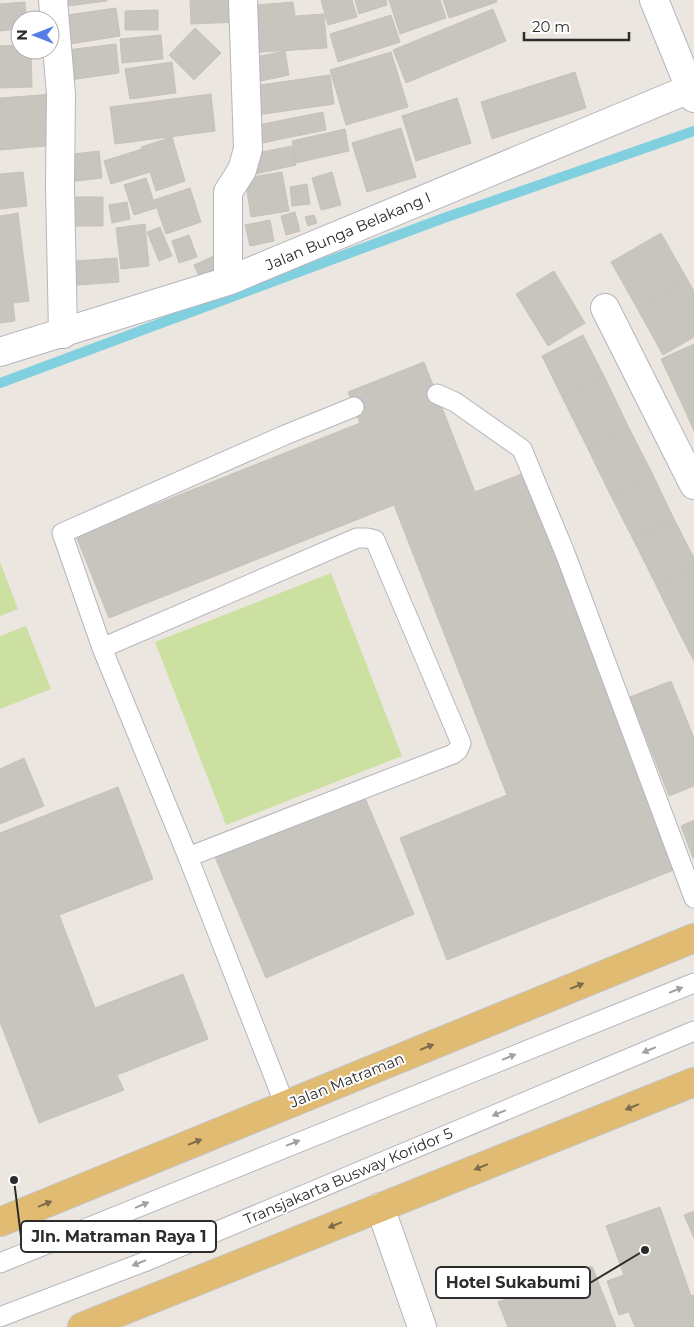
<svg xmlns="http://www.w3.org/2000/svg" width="694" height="1327" font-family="Montserrat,sans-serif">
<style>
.pitch{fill:#cce1a1}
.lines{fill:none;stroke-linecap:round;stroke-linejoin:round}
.stream{stroke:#81d0e0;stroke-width:10}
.building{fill:#c8c4be;stroke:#c7c1ba}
.lane-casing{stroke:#b3b6be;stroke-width:21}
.street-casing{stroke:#b3b6be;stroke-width:30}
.primary-casing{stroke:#c4c4c4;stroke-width:30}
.lane{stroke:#fff;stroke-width:19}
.street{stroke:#fff;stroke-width:28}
.primary{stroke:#e0bb71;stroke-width:28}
.oneway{fill:#7d6c4b}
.oneway2{fill:#a0a0a0}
.labels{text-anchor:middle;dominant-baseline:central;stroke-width:4;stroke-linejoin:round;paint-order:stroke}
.street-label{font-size:15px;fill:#2c2c2c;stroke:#fff}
.leader{fill:none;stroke:#2c2c2c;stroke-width:2}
.callout-dot{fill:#2c2c2c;stroke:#fff;stroke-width:2}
.callout{fill:#fff;stroke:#2c2c2c;stroke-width:2}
.callout-label{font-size:16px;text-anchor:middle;font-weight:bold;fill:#2c2c2c}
</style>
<rect width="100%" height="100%" fill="#ece6e0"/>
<path class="pitch" d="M 0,562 L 18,609 L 0,616 Z
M 331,573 L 402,756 L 226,825 L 155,642 Z
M 26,626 L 51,689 L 0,709 L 0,636 Z"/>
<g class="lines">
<path class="stream" d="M 0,383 L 444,218 L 694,131"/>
</g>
<path class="building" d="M 58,0 L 107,0 L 107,1 L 59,7 Z
M 190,0 L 238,0 L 239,22 L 191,24 Z
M 321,0 L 352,0 L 357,17 L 328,25 Z
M 355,0 L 386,0 L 387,5 L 359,14 Z
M 389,0 L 440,0 L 446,18 L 400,34 Z
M 443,0 L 496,0 L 497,2 L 449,18 Z
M 25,2 L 26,20 L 20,20 L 20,29 L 0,31 L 0,4 Z
M 293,2 L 295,16 L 324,14 L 327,48 L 247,53 L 244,6 Z
M 116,8 L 120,36 L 64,45 L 60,16 Z
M 493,9 L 506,41 L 406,83 L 393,50 Z
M 158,10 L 158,30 L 125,30 L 125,11 Z
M 391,15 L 400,42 L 338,62 L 330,34 Z
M 195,28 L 221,53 L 194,80 L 169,55 Z
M 161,35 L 163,59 L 122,63 L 120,39 Z
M 116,44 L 119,73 L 70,80 L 67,50 Z
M 20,45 L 20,50 L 31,50 L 32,87 L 0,88 L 0,46 Z
M 285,51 L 289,75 L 256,82 L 251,58 Z
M 391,52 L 408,107 L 346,125 L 330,70 Z
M 172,62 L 176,93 L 130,99 L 125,69 Z
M 575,72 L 586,108 L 492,139 L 481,102 Z
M 330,75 L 334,104 L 250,116 L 246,87 Z
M 53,94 L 57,145 L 0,150 L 0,98 Z
M 211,94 L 215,131 L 115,144 L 110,107 Z
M 457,98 L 471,143 L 416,161 L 402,116 Z
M 323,112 L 326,130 L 262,143 L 258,125 Z
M 401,128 L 416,177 L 367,192 L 352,143 Z
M 345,129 L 349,151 L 296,163 L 292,141 Z
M 172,137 L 185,181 L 156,191 L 150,172 L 111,184 L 104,161 L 142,149 L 141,147 Z
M 292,146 L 296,165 L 255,174 L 251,154 Z
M 99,151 L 102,178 L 68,182 L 65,155 Z
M 23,172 L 27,206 L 0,209 L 0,174 Z
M 282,172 L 289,211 L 251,217 L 245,178 Z
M 332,172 L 341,205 L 321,210 L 312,178 Z
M 146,178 L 156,208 L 134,215 L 124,185 Z
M 307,184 L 310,204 L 292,206 L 290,187 Z
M 190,188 L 201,222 L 166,234 L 154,200 Z
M 68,197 L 103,197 L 103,226 L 68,226 Z
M 127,202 L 130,219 L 112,223 L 109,205 Z
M 295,212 L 300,231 L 286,235 L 281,216 Z
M 18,213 L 29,301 L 13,303 L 15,321 L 0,323 L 0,216 Z
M 314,215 L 317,223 L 308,226 L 305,217 Z
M 270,220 L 274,241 L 250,246 L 245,225 Z
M 145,224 L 149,266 L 121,269 L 116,228 Z
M 160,227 L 172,256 L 159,261 L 147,232 Z
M 661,233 L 687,279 L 637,308 L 611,262 Z
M 189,235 L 197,257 L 179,263 L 172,241 Z
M 216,255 L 221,267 L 199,276 L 194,265 Z
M 117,258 L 119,282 L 64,286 L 62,262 Z
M 554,271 L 585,323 L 548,346 L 516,294 Z
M 687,279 L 694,291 L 694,337 L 663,355 L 637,308 Z
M 583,335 L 604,376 L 562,397 L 542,356 Z
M 694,344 L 694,398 L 682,404 L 661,359 Z
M 424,362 L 475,492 L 524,473 L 679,868 L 447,960 L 400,838 L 507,795 L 394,505 L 109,618 L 76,536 L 360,423 L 348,392 Z
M 604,376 L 629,428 L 588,449 L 562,397 Z
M 694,398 L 694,431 L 682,404 Z
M 629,428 L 653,475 L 611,496 L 588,449 Z
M 653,475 L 674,519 L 633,539 L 611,496 Z
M 674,519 L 694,558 L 694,568 L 657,587 L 633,539 Z
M 694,568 L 694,630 L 681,636 L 657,587 Z
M 694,630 L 694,661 L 681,636 Z
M 671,681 L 694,738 L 694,786 L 669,796 L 630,697 Z
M 24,758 L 44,806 L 0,824 L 0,769 Z
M 118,787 L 153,879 L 59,915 L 95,1008 L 183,974 L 208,1039 L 117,1075 L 124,1090 L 39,1123 L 0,1022 L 0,833 Z
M 363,793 L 414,914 L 266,978 L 215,857 Z
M 694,820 L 694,858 L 693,858 L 681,826 Z
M 660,1207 L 691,1296 L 694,1295 L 694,1327 L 635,1327 L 629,1312 L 619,1315 L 607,1281 L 624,1275 L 606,1226 Z
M 694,1211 L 694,1238 L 684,1215 Z
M 592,1266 L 616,1327 L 508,1327 L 498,1302 Z"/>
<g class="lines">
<g class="lane-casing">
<path id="lane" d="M 437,394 L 455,402 L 522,449 L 565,553 L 694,898
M 102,648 L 357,538 L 367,538 L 375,540 L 461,743 L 458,750 L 453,754 L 188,857 L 102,648 L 62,533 L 285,435 L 354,407
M 188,857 L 285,1105
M 0,1263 L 694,983
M 0,1317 L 144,1262 L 694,1031"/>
</g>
<g class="street-casing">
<path id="street" d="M 53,0 L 61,94 L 60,186 L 63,334
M 654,0 L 694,98
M 228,281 L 228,192 L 242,170 L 248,149 L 243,0
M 605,308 L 694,485
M 0,352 L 228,281 L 694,87
M 380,1207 L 422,1327"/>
</g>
<g class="primary-casing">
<path id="primary" d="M 0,1222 L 694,938
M 82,1327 L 694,1082"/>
</g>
<use href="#lane" class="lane"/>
<use href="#street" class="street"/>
<use href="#primary" class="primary"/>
</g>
<defs><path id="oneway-solid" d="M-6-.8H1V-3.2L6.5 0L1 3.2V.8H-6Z" transform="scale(1.25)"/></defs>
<g class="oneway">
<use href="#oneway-solid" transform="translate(577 986) rotate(-22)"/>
<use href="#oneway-solid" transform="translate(427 1047) rotate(-22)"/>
<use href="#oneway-solid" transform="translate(632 1107) rotate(158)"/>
<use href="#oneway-solid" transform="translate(195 1142) rotate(-22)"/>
<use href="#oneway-solid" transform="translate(481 1167) rotate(158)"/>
<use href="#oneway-solid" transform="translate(45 1204) rotate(-22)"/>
<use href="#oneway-solid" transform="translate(335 1225) rotate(158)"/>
</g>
<g class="oneway2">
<use href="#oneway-solid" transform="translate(676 990) rotate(-22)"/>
<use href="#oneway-solid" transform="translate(649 1050) rotate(157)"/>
<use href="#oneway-solid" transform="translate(509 1057) rotate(-22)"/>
<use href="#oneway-solid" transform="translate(499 1113) rotate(157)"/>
<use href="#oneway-solid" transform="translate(293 1143) rotate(-22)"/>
<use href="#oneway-solid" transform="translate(142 1205) rotate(-22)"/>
<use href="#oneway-solid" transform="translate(139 1263) rotate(158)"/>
</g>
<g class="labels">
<g class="street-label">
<text transform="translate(348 231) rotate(-23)">Jalan Bunga Belakang I</text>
<text transform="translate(347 1080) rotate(-22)">Jalan Matraman</text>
<text transform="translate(348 1176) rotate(-23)">Transjakarta Busway Koridor 5</text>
</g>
</g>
<path class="leader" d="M14 1180L21 1237M645 1250L590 1283"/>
<g class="callout-dot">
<circle cx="14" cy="1180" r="5"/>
<circle cx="645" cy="1250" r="5"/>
</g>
<g class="callout">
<rect x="21" y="1221" width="195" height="31" rx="5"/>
<rect x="436" y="1267" width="154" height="31" rx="5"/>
</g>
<g class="callout-label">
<text x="119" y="1242">Jln. Matraman Raya 1</text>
<text x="513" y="1288">Hotel Sukabumi</text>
</g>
<g transform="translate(35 35) rotate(270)"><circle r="24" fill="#ffffff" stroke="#ababab"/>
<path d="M0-4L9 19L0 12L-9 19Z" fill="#557de4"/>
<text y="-8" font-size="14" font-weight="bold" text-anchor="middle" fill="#2c2c2c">N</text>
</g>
<path d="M524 32v8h105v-8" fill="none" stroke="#2c2c2c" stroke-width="2.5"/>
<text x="532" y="32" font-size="15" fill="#2c2c2c" stroke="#ffffff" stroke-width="4" paint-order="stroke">20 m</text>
</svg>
